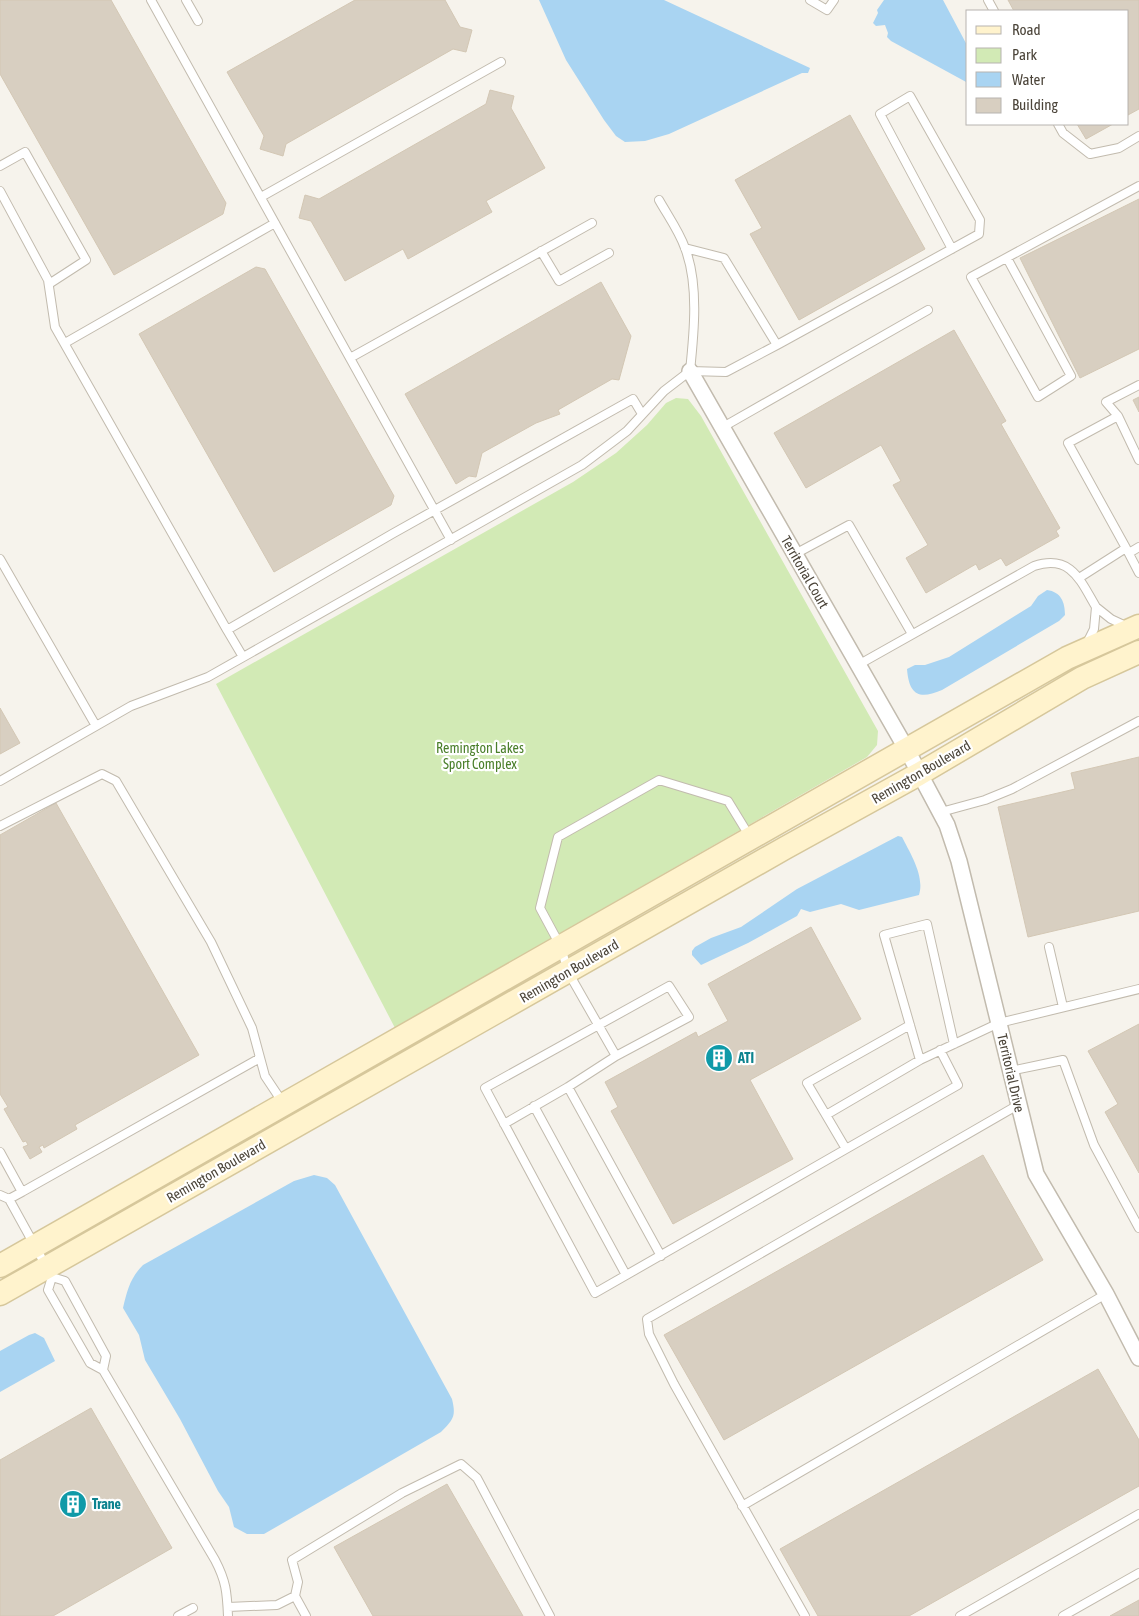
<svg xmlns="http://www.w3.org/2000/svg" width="1139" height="1616" font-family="'Asap Condensed',sans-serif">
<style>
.green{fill:#d2eab5}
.water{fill:#a9d4f2}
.building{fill:#d8cfc1;stroke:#d3c7b4}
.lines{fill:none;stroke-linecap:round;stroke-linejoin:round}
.lane-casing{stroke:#c2bbae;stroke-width:10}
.street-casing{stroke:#c2bbae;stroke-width:18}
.secondary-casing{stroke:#d6c79b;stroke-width:25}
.lane{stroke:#fff;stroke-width:8}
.street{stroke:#fff;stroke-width:15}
.secondary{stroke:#fff3cd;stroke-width:22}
.labels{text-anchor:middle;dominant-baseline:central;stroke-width:4.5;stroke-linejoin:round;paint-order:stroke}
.street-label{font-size:14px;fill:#4b4439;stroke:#fff}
.park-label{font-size:14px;fill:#4a7f2a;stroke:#fff}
.culture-label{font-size:14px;font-weight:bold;fill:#0d838f;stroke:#fff;text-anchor:start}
</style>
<rect width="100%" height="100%" fill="#f6f3ec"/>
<path class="green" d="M 676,398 L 688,399 L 701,416 L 878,731 L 877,745 L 867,757 L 395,1028 L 216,684 L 573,482 L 616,453 L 647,425 L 666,403 Z"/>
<path class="water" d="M 539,0 L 664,0 L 810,68 L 808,73 L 802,73 L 669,134 L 645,141 L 625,142 L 616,136 L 604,120 L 566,60 Z
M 884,0 L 943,0 L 968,47 L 968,83 L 891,41 L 887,37 L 888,33 L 885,25 L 876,26 L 873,23 L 878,13 L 877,10 Z
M 1047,590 C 1061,592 1065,602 1065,615 L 1059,621 L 942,690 C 919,700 909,695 907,669 L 915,665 L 925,665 L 949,657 L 1031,606 L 1038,596 Z
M 898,836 L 902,837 C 910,853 925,876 919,895 L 859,910 L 841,904 L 810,912 L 801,909 L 797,916 L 748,943 L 701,965 L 692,955 L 692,951 L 695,947 L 711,938 L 741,927 L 797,889 Z
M 314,1175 L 327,1178 L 335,1185 L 452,1399 C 456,1416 454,1419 441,1432 L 264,1534 L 247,1534 L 234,1527 L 229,1507 L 218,1491 L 180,1419 L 145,1360 L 139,1335 L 123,1308 C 127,1291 130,1278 143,1265 L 294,1181 Z
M 35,1333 L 44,1338 L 55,1361 L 0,1392 L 0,1351 L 29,1335 Z"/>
<path class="building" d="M 0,0 L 111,0 L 226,203 L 223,214 L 114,275 L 0,74 Z
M 355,0 L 445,0 L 460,27 L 472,30 L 466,52 L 453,49 L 286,144 L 283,156 L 260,149 L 264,136 L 227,72 Z
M 1008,0 L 1139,0 L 1139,109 L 1128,115 L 1128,11 L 1014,11 Z
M 490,90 L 514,96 L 511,108 L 545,168 L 486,201 L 492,212 L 408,259 L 403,249 L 345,281 L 311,221 L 299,218 L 305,195 L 319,199 L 486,104 Z
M 850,115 L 925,249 L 799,320 L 750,234 L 762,228 L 735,180 Z
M 1077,124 L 1113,124 L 1086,139 Z
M 1139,199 L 1139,349 L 1080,378 L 1020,258 Z
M 256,267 L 265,269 L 394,496 L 391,505 L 274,572 L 139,334 Z
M 601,282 L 631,336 L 619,380 L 612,379 L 558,410 L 560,414 L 536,423 L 482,453 L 476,477 L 469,476 L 456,484 L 405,394 Z
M 954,330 L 1006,421 L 1001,424 L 1060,528 L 1056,531 L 1059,536 L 1006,566 L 1001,558 L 979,570 L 976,564 L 926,593 L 906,558 L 928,545 L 893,485 L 901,481 L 881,445 L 806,488 L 774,433 Z
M 1139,397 L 1139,412 L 1133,400 Z
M 0,708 L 20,743 L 0,754 Z
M 1139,757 L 1139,911 L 1028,937 L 998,807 L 1075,789 L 1071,773 Z
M 56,803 L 199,1055 L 75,1125 L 77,1129 L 44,1148 L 43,1145 L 39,1147 L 42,1152 L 30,1159 L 23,1147 L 28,1145 L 26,1141 L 23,1142 L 4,1109 L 8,1107 L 0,1094 L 0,835 Z
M 811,927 L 861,1019 L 750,1080 L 793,1159 L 673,1224 L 611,1111 L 618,1107 L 605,1082 L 696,1032 L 698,1037 L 728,1021 L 708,984 Z
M 1139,1024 L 1139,1173 L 1105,1112 L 1118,1104 L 1088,1051 Z
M 983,1155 L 1043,1260 L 724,1440 L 664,1335 Z
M 1098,1369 L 1139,1440 L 1139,1486 L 909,1616 L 818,1616 L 780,1549 Z
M 91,1408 L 172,1548 L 53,1616 L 0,1616 L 0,1460 Z
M 447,1484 L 523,1616 L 373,1616 L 334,1547 Z
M 1139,1600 L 1139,1616 L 1110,1616 Z"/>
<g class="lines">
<g class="lane-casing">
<path id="lane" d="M 151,0 L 451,540
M 186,0 L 198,21
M 810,0 L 827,10 L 834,0
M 988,0 L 994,11
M 1058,124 L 1063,133 L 1090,154 L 1119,148 L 1139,136
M 0,166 L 25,152 L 86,260 L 49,284
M 0,191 L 48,280 L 55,327 L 227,630
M 261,197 L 501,62
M 659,200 C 668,216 679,231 685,248 C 699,284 694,333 690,371
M 541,251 L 559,281 L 609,253
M 1007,258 L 1071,376 L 1038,397 L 971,277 L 1139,186
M 65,343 L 275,223
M 777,345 L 979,234 L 980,220 L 910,96 L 880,114 L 952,249
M 350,358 L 592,223
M 1118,416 L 1106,402 L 1139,385
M 723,427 L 928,310
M 1126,548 L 1068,443 L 1118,416 L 1139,460
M 1129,553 L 1139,547
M 795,554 L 849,525 L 912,634
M 0,559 L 96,726
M 1079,578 L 1126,548 L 1139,573
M 1087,643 L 1094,629 L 1096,607 L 1111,619 L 1126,626
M 243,657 L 227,630 L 392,534 L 633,399 L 642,414
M 858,665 L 1034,566 C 1071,554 1080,580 1096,607
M 0,781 L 131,706 L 208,677 L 582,465 L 627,431 L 664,391 L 690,371 L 726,372 L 777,345 L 724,258 L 685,248
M 941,812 L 985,800 L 1012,789 L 1139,721
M 0,826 L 102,774 L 116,781 L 211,942 L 252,1028 L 265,1076 L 283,1103
M 750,837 L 728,801 L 659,780 L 558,837 L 540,908 L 561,947 L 568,972 L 616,1056 L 689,1017 L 669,986 L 485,1088 L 595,1293 L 846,1149 L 826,1115 L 920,1060 L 999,1023 L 1139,989
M 1049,947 L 1063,1007
M 920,1060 L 884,935 L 927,924 L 954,1044
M 1010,1071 L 1063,1060 L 1094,1145 L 1139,1228
M 568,1087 L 661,1256
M 534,1106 L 626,1275
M 826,1115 L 807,1083 L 910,1025
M 504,1124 L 568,1087 L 616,1056
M 846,1149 L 958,1085 L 940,1050
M 0,1152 L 22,1192 L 9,1199
M 22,1192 L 260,1058
M 0,1195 L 9,1199 L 52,1277 L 65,1281 L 106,1356 L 103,1370
M 52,1277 L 48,1290 L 90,1363 L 103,1370 L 215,1560 C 226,1581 227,1592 228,1616
M 742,1506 L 1106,1294
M 295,1596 L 306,1616
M 228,1607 L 277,1605 L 295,1596 L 298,1582 L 292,1560 L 402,1493 L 461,1464 L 477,1478 L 550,1616
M 178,1616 L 193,1608
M 805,1616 L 674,1384 L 649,1334 L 647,1319 L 1018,1105
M 960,1616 L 1139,1514
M 1063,1616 L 1139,1573"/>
</g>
<g class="street-casing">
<path id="street" d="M 690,371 L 907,750 L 947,825 L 959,861 L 1036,1174 L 1106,1294 L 1139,1358"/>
</g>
<g class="secondary-casing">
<path id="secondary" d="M 0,1266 L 1067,658 L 1139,626
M 0,1294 L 785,848 L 919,774 L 1082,678 L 1139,652"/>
</g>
<use href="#lane" class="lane"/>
<use href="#street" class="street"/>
<use href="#secondary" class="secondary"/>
</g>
<defs>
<g id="building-disc" transform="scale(1.4375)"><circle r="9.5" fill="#0f9aa8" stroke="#fff"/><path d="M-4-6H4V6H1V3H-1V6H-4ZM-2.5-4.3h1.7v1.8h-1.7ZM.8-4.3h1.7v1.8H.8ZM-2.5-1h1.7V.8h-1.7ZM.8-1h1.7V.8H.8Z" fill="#fff"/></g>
</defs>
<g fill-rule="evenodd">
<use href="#building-disc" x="719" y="1058"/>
<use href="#building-disc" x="73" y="1504"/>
</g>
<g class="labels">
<g class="street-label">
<text transform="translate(805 572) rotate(60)">Territorial Court</text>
<text transform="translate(921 772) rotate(-30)">Remington Boulevard</text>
<text transform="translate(569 971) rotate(-30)">Remington Boulevard</text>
<text transform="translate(1011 1073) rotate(77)">Territorial Drive</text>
<text transform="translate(216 1171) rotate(-30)">Remington Boulevard</text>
</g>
<g class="park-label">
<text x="480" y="748">Remington Lakes<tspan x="480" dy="16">Sport Complex</tspan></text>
</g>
<g class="culture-label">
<text x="738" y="1058">ATI</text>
<text x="92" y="1504">Trane</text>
</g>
</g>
<rect x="966" y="10" width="162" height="115" fill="#ffffff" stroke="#b7b4b0"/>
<rect x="976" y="26" width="25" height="8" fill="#fff3cd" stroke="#b7b4b0"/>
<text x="1012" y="35" font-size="15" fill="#4b4439">Road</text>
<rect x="976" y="48" width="25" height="15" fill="#d2eab5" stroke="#b7b4b0"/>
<text x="1012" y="60" font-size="15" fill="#4b4439">Park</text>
<rect x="976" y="72" width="25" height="15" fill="#a9d4f2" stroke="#b7b4b0"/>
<text x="1012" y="85" font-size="15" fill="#4b4439">Water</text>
<rect x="976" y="98" width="25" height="15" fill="#d8cfc1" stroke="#b7b4b0"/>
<text x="1012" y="110" font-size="15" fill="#4b4439">Building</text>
</svg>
